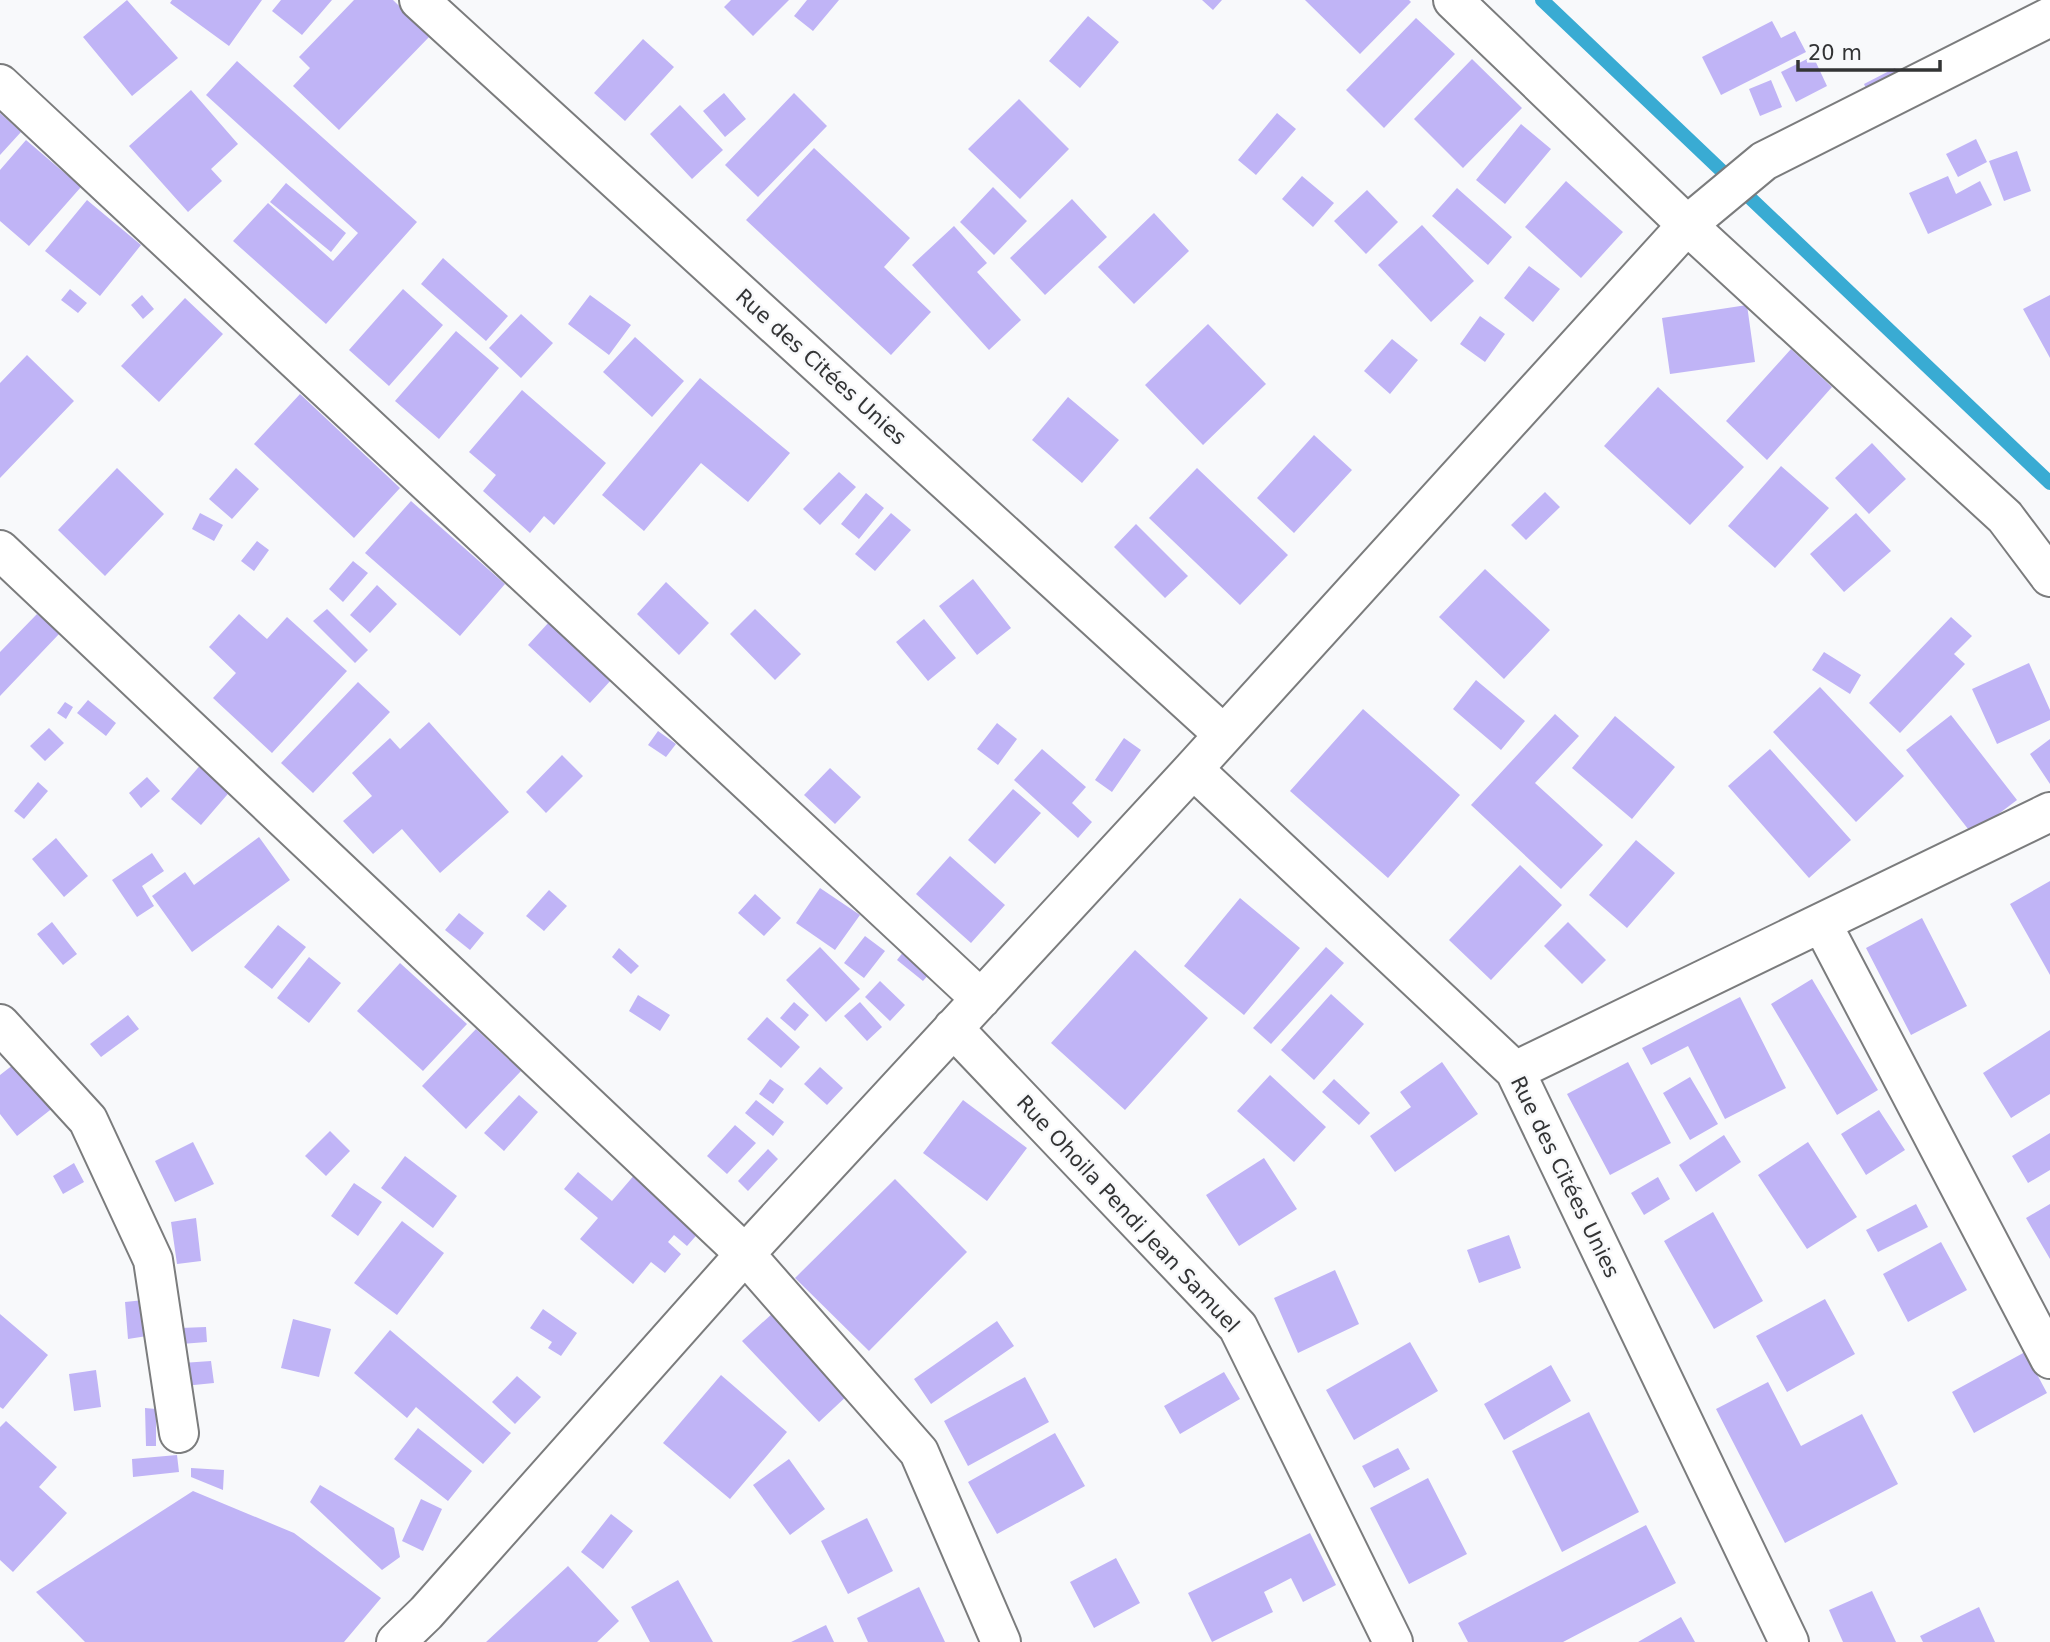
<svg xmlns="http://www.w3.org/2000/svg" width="2050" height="1642" font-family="'DejaVu Sans',sans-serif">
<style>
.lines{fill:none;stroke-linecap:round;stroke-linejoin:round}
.stream{stroke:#39abd3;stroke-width:14}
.building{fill:#c0b4f6}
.minor-casing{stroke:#7b7c7d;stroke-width:42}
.minor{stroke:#fff;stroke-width:38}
.labels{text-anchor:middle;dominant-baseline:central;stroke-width:5;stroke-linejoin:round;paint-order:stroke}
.street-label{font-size:21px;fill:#333435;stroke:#f8f9fb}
</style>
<rect width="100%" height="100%" fill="#f8f9fb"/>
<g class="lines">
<path class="stream" d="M 1542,0 L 2050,483"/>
</g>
<path class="building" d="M 127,0 L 178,58 L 132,96 L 83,37 Z
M 172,0 L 262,0 L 229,46 L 170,3 Z
M 281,0 L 332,0 L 302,35 L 272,11 Z
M 354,0 L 393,0 L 430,36 L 339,130 L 293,86 L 310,68 L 299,57 Z
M 731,0 L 789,0 L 753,36 L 724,7 Z
M 807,0 L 839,0 L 813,31 L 794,16 Z
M 1202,0 L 1222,0 L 1213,10 Z
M 1305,0 L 1409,0 L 1411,2 L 1360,54 Z
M 1088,16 L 1119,42 L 1080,88 L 1049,61 Z
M 1416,18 L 1455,54 L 1384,128 L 1346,90 Z
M 1772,21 L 1781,38 L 1795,31 L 1806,52 L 1721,95 L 1702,57 Z
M 643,39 L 674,67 L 625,121 L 594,93 Z
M 1813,56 L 1827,86 L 1796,102 L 1781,72 Z
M 1472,59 L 1522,108 L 1463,168 L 1414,119 Z
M 237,61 L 417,222 L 326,324 L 233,241 L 268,203 L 333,261 L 358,233 L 206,95 Z
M 1895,68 L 1901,79 L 1869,95 L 1864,84 Z
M 1771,80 L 1782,107 L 1760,116 L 1749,89 Z
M 191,90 L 238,144 L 211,169 L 222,181 L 188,212 L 129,146 Z
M 724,93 L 746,119 L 725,137 L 703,111 Z
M 794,93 L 827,126 L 758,197 L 725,165 Z
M 1019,99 L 1069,149 L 1020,199 L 968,149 Z
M 680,105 L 723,150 L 692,179 L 650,134 Z
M 0,113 L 21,132 L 0,155 Z
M 1277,113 L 1296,129 L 1256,175 L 1238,160 Z
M 1521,124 L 1551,149 L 1505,204 L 1476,180 Z
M 1976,139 L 1987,162 L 1958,177 L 1946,154 Z
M 26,140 L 81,187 L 29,246 L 0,221 L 0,170 Z
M 814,148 L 910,238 L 884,267 L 931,312 L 891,355 L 746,220 Z
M 2017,151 L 2031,191 L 2004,201 L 1989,161 Z
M 1302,176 L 1334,203 L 1313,227 L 1282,199 Z
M 1948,176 L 1956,194 L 1980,181 L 1992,205 L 1928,234 L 1909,193 Z
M 1566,181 L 1623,232 L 1581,278 L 1525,227 Z
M 286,183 L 346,233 L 331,252 L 270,202 Z
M 993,187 L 1027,221 L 994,255 L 960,222 Z
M 1457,188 L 1512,237 L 1488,265 L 1432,216 Z
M 1367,190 L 1398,222 L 1366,254 L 1334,221 Z
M 1072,199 L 1107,237 L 1045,295 L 1010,258 Z
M 87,200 L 141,245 L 100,296 L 45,251 Z
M 1154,213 L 1189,251 L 1134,304 L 1098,267 Z
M 1422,225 L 1474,281 L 1431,322 L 1378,265 Z
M 954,226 L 987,263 L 977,272 L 1021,320 L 989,350 L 912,265 Z
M 443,258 L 508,316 L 486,341 L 421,284 Z
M 1529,266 L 1560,289 L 1533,322 L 1504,298 Z
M 70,289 L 87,303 L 78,313 L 61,300 Z
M 403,289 L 443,325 L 389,386 L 349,350 Z
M 142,295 L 154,309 L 143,319 L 131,305 Z
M 590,295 L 631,325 L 609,355 L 568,324 Z
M 2050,295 L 2050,358 L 2023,309 Z
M 185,298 L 223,334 L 159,402 L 121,366 Z
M 1747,305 L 1755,362 L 1670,374 L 1662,318 Z
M 521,314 L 553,343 L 521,378 L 489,348 Z
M 1480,316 L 1505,334 L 1485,362 L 1460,344 Z
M 1208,324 L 1266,384 L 1203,445 L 1145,385 Z
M 456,331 L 499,368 L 439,439 L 395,401 Z
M 635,337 L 684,381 L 652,417 L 603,372 Z
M 1392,339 L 1418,360 L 1390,394 L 1364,371 Z
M 1791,349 L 1832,387 L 1767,460 L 1726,421 Z
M 27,355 L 74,401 L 0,478 L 0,383 Z
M 700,378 L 790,453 L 748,502 L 701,463 L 644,531 L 602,495 Z
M 1658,387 L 1744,467 L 1690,525 L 1604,446 Z
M 522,390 L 606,463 L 554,525 L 544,516 L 530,533 L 483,491 L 496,475 L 469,452 Z
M 300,394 L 400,488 L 354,538 L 254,444 Z
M 1068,397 L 1119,440 L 1082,483 L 1032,440 Z
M 1314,435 L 1352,470 L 1294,533 L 1257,498 Z
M 1872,443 L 1906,479 L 1869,514 L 1835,478 Z
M 1781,466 L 1829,508 L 1775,568 L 1728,526 Z
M 117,468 L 164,514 L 105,576 L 58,530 Z
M 236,468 L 259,489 L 232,519 L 209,499 Z
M 1197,468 L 1288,555 L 1240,605 L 1149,518 Z
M 839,472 L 856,487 L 820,525 L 803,509 Z
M 1545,492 L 1560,507 L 1526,540 L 1511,525 Z
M 866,493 L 884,508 L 859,539 L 841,524 Z
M 411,501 L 505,584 L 460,636 L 365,553 Z
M 200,513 L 223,525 L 214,541 L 192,529 Z
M 891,513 L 911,530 L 875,571 L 855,554 Z
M 1856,513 L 1891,551 L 1844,592 L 1810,554 Z
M 1136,524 L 1188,576 L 1165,598 L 1114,547 Z
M 257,541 L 269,550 L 254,571 L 241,561 Z
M 353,561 L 368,573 L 343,602 L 329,589 Z
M 1485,569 L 1550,630 L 1504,679 L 1439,617 Z
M 973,579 L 1011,628 L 977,655 L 939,606 Z
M 666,582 L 709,623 L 679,655 L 637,614 Z
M 377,585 L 397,604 L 370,633 L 350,615 Z
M 327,609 L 368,650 L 355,663 L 313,621 Z
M 755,609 L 801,654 L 775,680 L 730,634 Z
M 37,614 L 60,633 L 0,696 L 0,652 Z
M 239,614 L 267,639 L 287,617 L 347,671 L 272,753 L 213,698 L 236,673 L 209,647 Z
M 1951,617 L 1972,636 L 1954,654 L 1965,664 L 1900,733 L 1869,703 Z
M 924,619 L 956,658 L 928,681 L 896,642 Z
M 550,621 L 612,679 L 590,703 L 528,645 Z
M 1824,652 L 1861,675 L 1850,694 L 1812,670 Z
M 2029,663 L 2050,710 L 2050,720 L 1997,744 L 1972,689 Z
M 1476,680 L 1525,721 L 1501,750 L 1453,709 Z
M 358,682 L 390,712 L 313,793 L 281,763 Z
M 1820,687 L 1904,776 L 1856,822 L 1773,732 Z
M 88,700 L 116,723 L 106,736 L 77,713 Z
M 65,702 L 73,707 L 66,719 L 57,713 Z
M 1363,709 L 1460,795 L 1388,878 L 1290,791 Z
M 1555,714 L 1579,736 L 1535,783 L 1603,845 L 1561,889 L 1471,805 Z
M 1951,715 L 2017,800 L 1972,834 L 1906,750 Z
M 1615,716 L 1675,767 L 1632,819 L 1572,768 Z
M 429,722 L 509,812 L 440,873 L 402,829 L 373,854 L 343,821 L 372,796 L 352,773 L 390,738 L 400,749 Z
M 997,723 L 1017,739 L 998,765 L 977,749 Z
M 49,728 L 64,743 L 45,761 L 30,746 Z
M 658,731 L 676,744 L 666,757 L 648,745 Z
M 1124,738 L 1141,750 L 1112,792 L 1095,780 Z
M 2050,739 L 2050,784 L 2030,754 Z
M 1042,749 L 1086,787 L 1072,803 L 1092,822 L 1078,838 L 1014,780 Z
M 1770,749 L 1851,840 L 1809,878 L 1728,786 Z
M 562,755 L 583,776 L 546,813 L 526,792 Z
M 203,762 L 233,788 L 201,825 L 171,799 Z
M 830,768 L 861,797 L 835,824 L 804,795 Z
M 147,777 L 160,791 L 141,808 L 129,793 Z
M 38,782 L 48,791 L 24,819 L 14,811 Z
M 1013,789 L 1041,813 L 995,864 L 968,840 Z
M 259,837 L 290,880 L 192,952 L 152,896 L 185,872 L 194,885 Z
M 56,838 L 88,876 L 64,897 L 32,859 Z
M 1636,840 L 1675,873 L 1627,928 L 1589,895 Z
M 152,853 L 164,871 L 142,886 L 154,906 L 137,917 L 112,880 Z
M 950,856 L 1005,905 L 971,943 L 916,894 Z
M 1520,865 L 1562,905 L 1491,980 L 1449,940 Z
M 2050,881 L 2050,975 L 2010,904 Z
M 820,888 L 860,915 L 835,950 L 796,923 Z
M 549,890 L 567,906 L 544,931 L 526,916 Z
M 755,894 L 781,918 L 764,936 L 738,913 Z
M 1240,898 L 1300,948 L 1244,1015 L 1184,966 Z
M 459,913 L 484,933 L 470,950 L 445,930 Z
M 1922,918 L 1967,1006 L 1911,1035 L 1866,948 Z
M 52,922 L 77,954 L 63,965 L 37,934 Z
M 1568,922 L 1606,960 L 1582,984 L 1544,946 Z
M 278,925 L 306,947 L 272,989 L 244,967 Z
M 865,936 L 885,951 L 864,978 L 844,963 Z
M 820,947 L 860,989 L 826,1022 L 786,980 Z
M 1326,947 L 1344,963 L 1271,1044 L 1253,1028 Z
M 619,948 L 639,966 L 631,974 L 612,957 Z
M 1135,950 L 1208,1018 L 1125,1110 L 1051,1043 Z
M 904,951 L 930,973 L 923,981 L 897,960 Z
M 309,957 L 341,983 L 309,1023 L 277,998 Z
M 400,963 L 467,1024 L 423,1071 L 357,1011 Z
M 1812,979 L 1878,1090 L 1837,1115 L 1771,1004 Z
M 880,981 L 905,1005 L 890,1021 L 865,997 Z
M 1331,994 L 1364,1024 L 1314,1080 L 1281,1050 Z
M 638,995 L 670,1015 L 660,1031 L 629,1011 Z
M 1740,997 L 1786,1088 L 1725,1119 L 1688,1046 L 1651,1065 L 1642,1048 Z
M 794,1002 L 809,1015 L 795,1031 L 780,1018 Z
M 860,1002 L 882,1027 L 867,1041 L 844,1016 Z
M 128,1015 L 139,1029 L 101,1057 L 90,1044 Z
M 767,1017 L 800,1047 L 781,1068 L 747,1039 Z
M 476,1029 L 521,1071 L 466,1129 L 422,1086 Z
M 2050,1030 L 2050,1094 L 2011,1118 L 1983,1073 Z
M 18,1061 L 54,1107 L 17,1136 L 0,1114 L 0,1075 Z
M 1442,1062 L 1478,1114 L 1395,1172 L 1370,1136 L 1411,1107 L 1400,1092 Z
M 1628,1062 L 1671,1143 L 1610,1175 L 1567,1094 Z
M 820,1067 L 843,1088 L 827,1105 L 804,1084 Z
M 1270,1075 L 1326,1127 L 1294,1162 L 1237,1111 Z
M 1690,1077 L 1718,1124 L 1690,1140 L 1663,1093 Z
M 770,1079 L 784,1089 L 773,1104 L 759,1094 Z
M 1334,1079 L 1370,1113 L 1359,1125 L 1322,1092 Z
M 519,1095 L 538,1112 L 504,1151 L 484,1133 Z
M 756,1100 L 784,1122 L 773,1136 L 745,1113 Z
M 963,1100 L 1027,1148 L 987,1201 L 923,1153 Z
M 1879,1110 L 1905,1150 L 1866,1175 L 1841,1134 Z
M 735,1125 L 756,1143 L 727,1174 L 707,1156 Z
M 330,1131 L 350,1151 L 326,1176 L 305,1156 Z
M 2050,1133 L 2050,1170 L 2028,1183 L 2012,1156 Z
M 1724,1135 L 1741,1162 L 1696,1192 L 1679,1165 Z
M 193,1142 L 214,1184 L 175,1202 L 155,1161 Z
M 1808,1142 L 1857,1217 L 1807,1249 L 1758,1175 Z
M 768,1149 L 778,1159 L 748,1191 L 738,1181 Z
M 405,1156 L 457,1196 L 433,1228 L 381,1188 Z
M 1264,1158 L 1297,1209 L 1239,1246 L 1206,1195 Z
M 74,1163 L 84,1182 L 63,1194 L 53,1176 Z
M 578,1172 L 612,1201 L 636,1173 L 702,1229 L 687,1246 L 674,1235 L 668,1242 L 681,1254 L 665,1273 L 651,1262 L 633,1284 L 580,1239 L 598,1218 L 564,1189 Z
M 1658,1177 L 1670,1199 L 1644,1215 L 1631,1193 Z
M 895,1179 L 967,1252 L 869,1351 L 795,1278 Z
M 354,1183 L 382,1202 L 358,1236 L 331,1216 Z
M 1916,1204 L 1928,1227 L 1878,1252 L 1866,1230 Z
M 2050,1204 L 2050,1259 L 2026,1218 Z
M 1713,1212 L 1763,1301 L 1714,1329 L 1664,1241 Z
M 196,1218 L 201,1261 L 177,1264 L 171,1222 Z
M 402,1221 L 444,1253 L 397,1315 L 354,1283 Z
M 1509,1235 L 1521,1268 L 1479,1283 L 1467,1250 Z
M 1941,1242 L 1967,1290 L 1908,1322 L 1883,1274 Z
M 1335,1270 L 1359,1324 L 1298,1353 L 1274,1298 Z
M 1825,1299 L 1855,1354 L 1787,1392 L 1756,1336 Z
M 144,1300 L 147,1336 L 128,1339 L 125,1302 Z
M 543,1309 L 577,1333 L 561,1356 L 548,1348 L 552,1342 L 530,1328 Z
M 774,1312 L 850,1393 L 819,1422 L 742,1341 Z
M 0,1314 L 48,1355 L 3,1409 L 0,1407 Z
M 293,1319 L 331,1329 L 319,1377 L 281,1368 Z
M 997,1321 L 1014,1346 L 931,1404 L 914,1379 Z
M 206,1327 L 207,1342 L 181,1344 L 180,1328 Z
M 390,1330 L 511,1433 L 483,1464 L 416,1407 L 407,1418 L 354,1373 Z
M 1410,1342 L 1438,1391 L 1354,1440 L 1326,1390 Z
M 2025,1352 L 2047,1393 L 1974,1433 L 1952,1392 Z
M 211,1361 L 214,1383 L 184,1386 L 182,1363 Z
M 1551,1365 L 1571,1401 L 1504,1440 L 1484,1404 Z
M 96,1370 L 101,1407 L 74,1411 L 69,1374 Z
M 1224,1372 L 1240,1399 L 1180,1434 L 1164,1406 Z
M 721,1375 L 787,1432 L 730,1499 L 663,1443 Z
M 517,1376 L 541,1397 L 515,1424 L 492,1402 Z
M 1025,1377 L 1049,1422 L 968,1466 L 944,1421 Z
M 1768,1382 L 1801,1446 L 1862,1414 L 1898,1484 L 1785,1543 L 1716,1409 Z
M 145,1408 L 156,1409 L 156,1446 L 146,1446 Z
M 1589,1412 L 1639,1512 L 1562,1552 L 1512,1451 Z
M 6,1421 L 57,1467 L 39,1487 L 67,1513 L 13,1572 L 0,1560 L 0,1427 Z
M 418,1428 L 472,1471 L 448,1501 L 394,1459 Z
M 1055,1433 L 1085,1486 L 997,1534 L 968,1482 Z
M 1398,1448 L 1410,1469 L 1374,1488 L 1362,1466 Z
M 177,1455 L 179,1472 L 133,1477 L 132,1459 Z
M 789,1459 L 825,1509 L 790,1535 L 753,1485 Z
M 191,1468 L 224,1470 L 223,1490 L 191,1477 Z
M 1428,1478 L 1467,1554 L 1409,1584 L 1370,1508 Z
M 320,1485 L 394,1528 L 400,1557 L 382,1570 L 310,1502 Z
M 193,1491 L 294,1533 L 381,1598 L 344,1642 L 85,1642 L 36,1592 Z
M 421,1499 L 442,1509 L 423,1551 L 402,1541 Z
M 611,1514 L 633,1531 L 603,1569 L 581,1552 Z
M 867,1518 L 893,1571 L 848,1594 L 821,1541 Z
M 1646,1525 L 1676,1583 L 1563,1642 L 1468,1642 L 1458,1623 Z
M 1310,1533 L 1336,1585 L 1303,1602 L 1291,1578 L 1264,1592 L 1273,1612 L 1212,1642 L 1188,1593 Z
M 1116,1558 L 1140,1603 L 1094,1628 L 1070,1582 Z
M 568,1566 L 619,1621 L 597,1642 L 486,1642 Z
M 678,1580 L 713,1642 L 650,1642 L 631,1607 Z
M 919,1587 L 945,1642 L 868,1642 L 857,1618 Z
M 1872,1591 L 1896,1642 L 1843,1642 L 1829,1610 Z
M 1979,1607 L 1995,1642 L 1923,1642 L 1920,1636 Z
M 1681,1617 L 1695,1642 L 1638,1642 Z
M 826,1625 L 834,1642 L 791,1642 Z"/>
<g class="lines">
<g class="minor-casing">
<path id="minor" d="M 419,0 L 1223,734
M 1453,0 L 1687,225 L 2005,517 L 2050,577
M 0,84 L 981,999
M 0,550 L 745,1254 L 919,1452 L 1001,1642
M 1193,769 L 1515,1071 L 1789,1642
M 1822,924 L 2050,1359
M 0,1024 L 88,1120 L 153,1260 L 179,1433
M 953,1028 L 1238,1327 L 1393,1642
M 1515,1071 L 2050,812
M 396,1642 L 426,1613 L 745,1254 L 1193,769 L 1687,225 L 1764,161 L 2050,17"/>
</g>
<use href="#minor" class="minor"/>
</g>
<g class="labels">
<g class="street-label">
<text transform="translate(821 367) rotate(42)">Rue des Citées Unies</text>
<text transform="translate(1565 1177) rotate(64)">Rue des Citées Unies</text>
<text transform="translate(1128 1214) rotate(47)">Rue Ohoila Pendi Jean Samuel</text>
</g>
</g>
<path d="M1798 60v10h142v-10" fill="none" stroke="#333435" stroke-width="3.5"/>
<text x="1808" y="60" font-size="21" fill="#333435" stroke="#f8f9fb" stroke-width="5" paint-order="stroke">20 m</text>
</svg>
